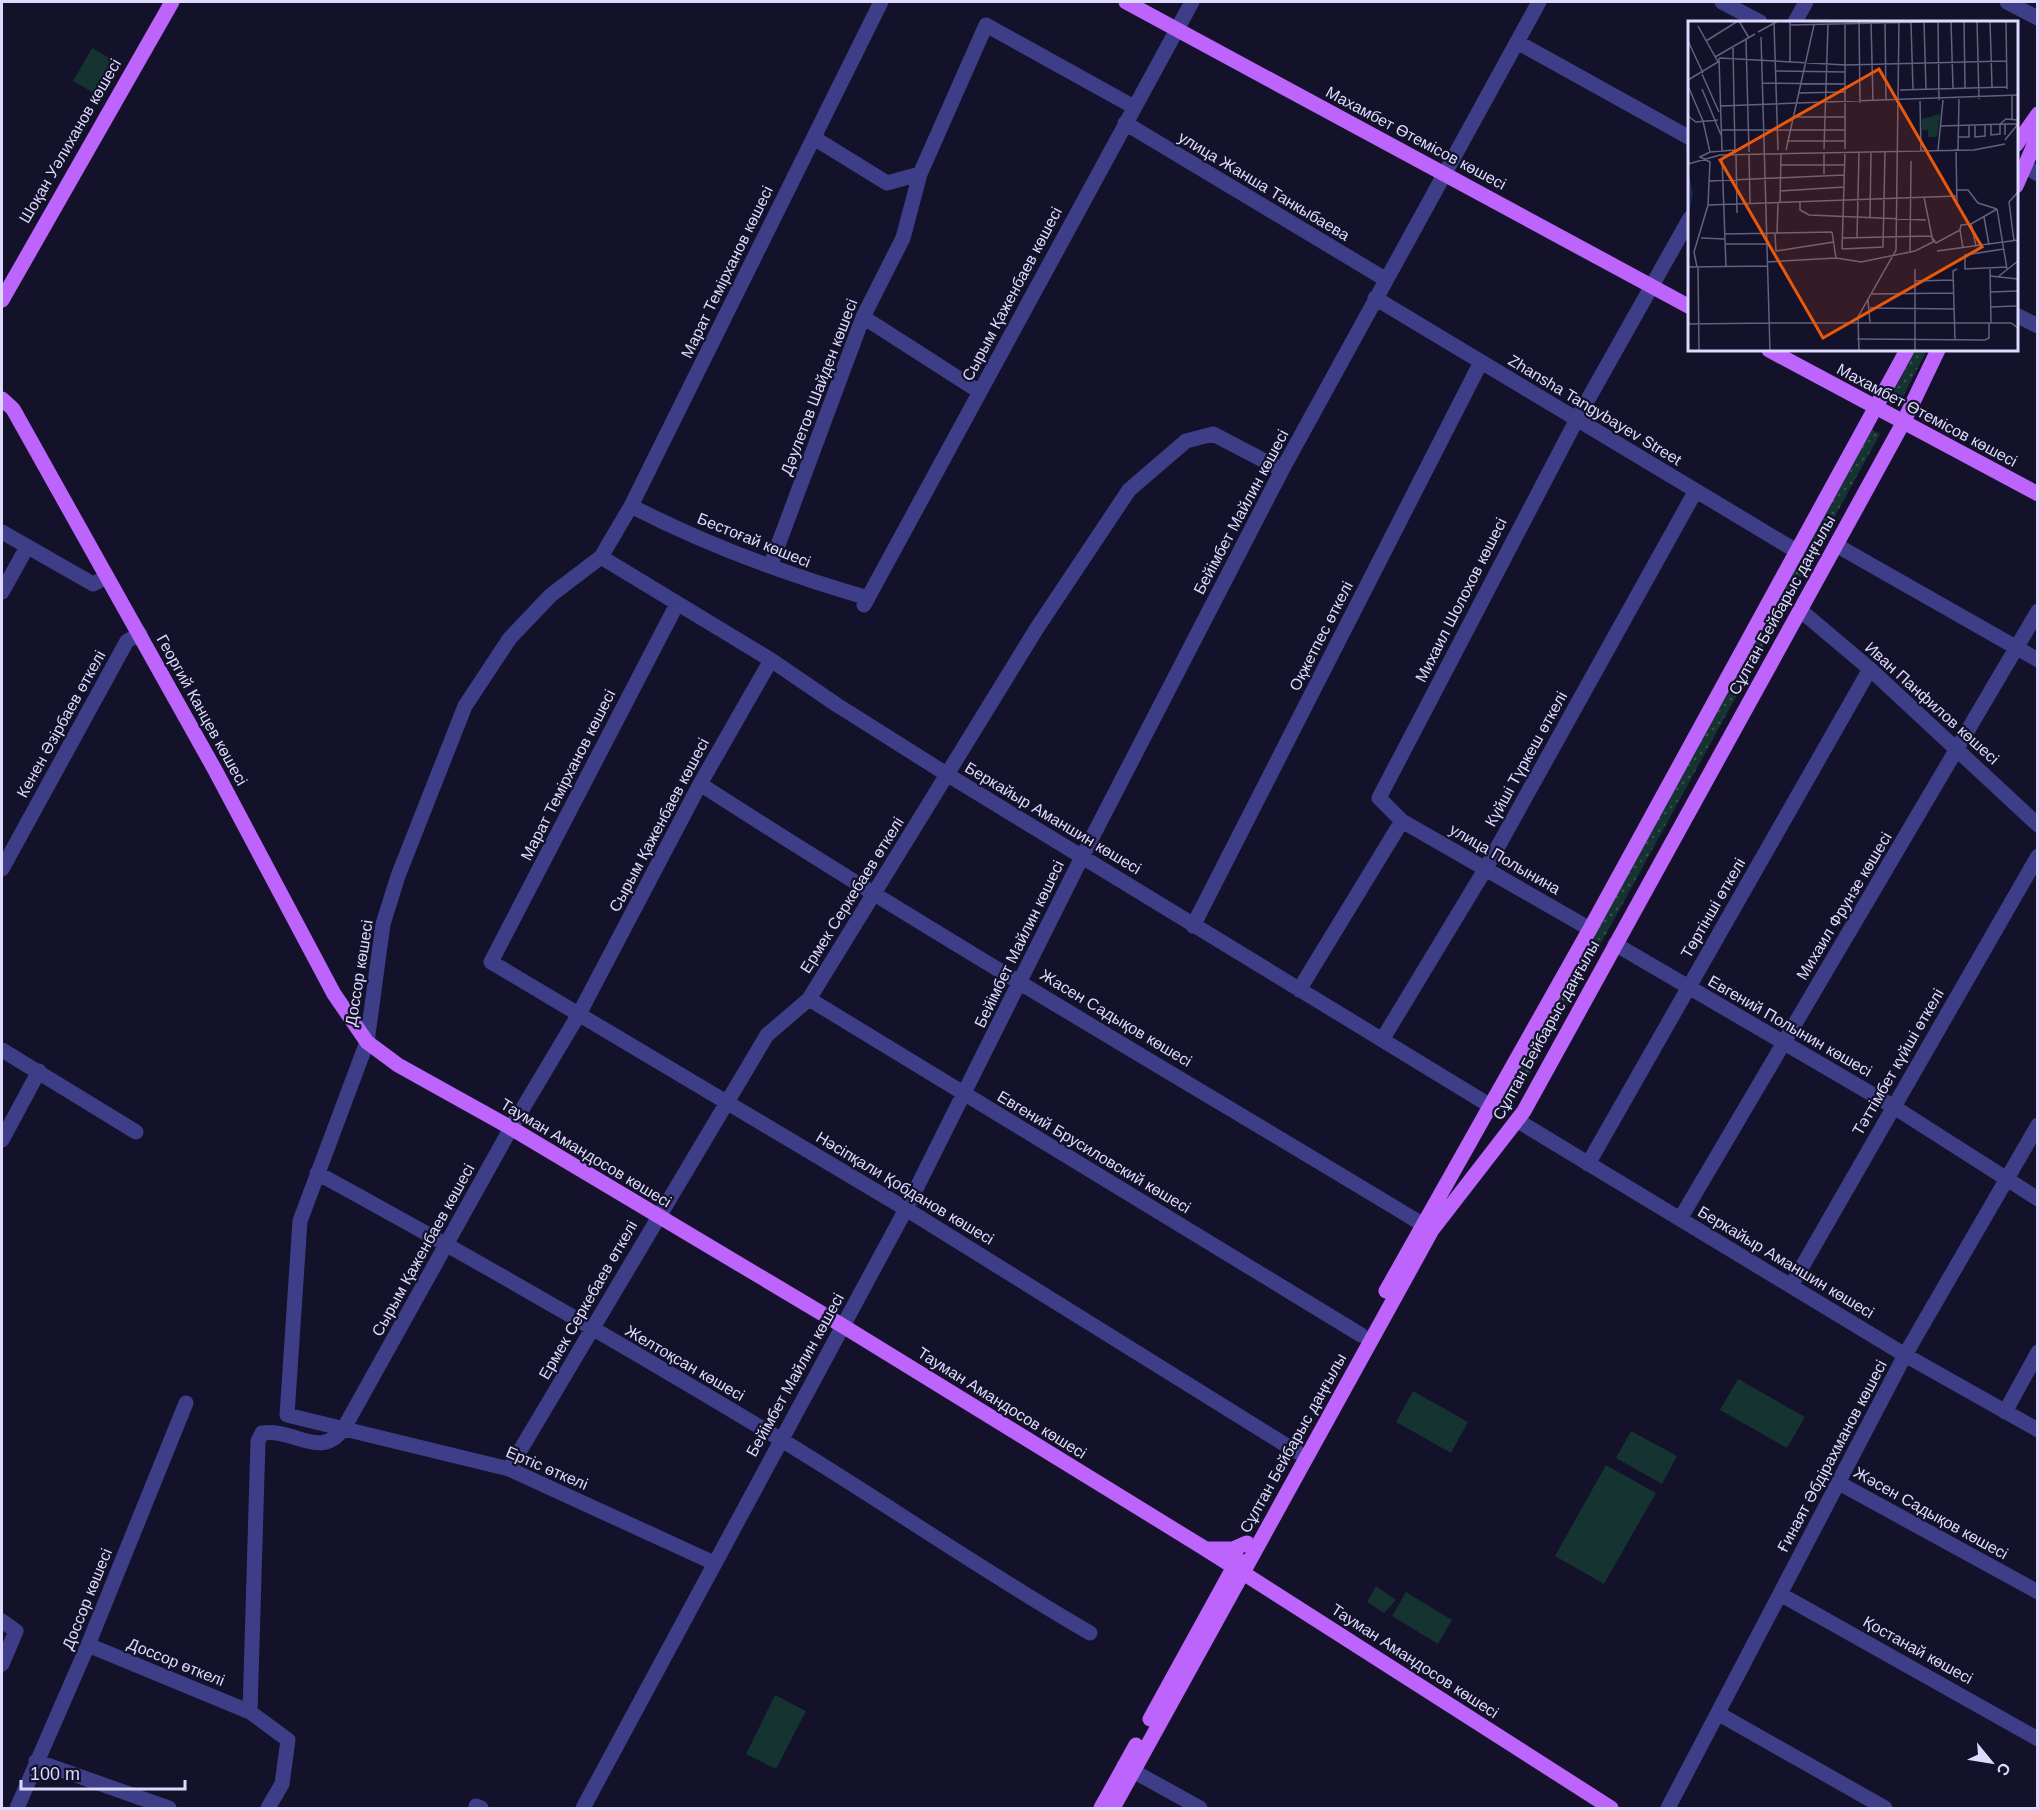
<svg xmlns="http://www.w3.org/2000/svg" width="2039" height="1810" font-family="Helvetica,sans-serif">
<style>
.grass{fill:url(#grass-dots)}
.park{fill:#143331}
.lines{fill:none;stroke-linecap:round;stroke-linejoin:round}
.minor{stroke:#3d3e87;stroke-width:15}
.major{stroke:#bc64fc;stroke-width:15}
.labels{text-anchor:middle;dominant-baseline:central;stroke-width:4.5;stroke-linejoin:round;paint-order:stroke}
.street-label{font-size:16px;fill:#dddafe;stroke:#14112a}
.inset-road{fill:none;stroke:#64617f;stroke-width:1.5}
.view{fill:#e8590c;fill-opacity:0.15;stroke:#e8590c;stroke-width:3}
.inset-edge{fill:none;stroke:#dddafe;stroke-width:3}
</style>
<defs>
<pattern id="grass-dots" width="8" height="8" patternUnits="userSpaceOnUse" patternTransform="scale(1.5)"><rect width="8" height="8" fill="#143331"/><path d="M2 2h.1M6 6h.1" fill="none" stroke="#365050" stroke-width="1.8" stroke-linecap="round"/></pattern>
</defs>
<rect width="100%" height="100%" fill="#14112a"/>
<path class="grass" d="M 1915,350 L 1927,350 L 1899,404 L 1890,399 Z
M 1871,429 L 1880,434 L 1520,1091 L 1510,1086 Z"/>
<path class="park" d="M 92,48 L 113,60 L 94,93 L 73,81 Z
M 1738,1379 L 1805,1417 L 1787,1448 L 1720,1410 Z
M 1413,1391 L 1468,1422 L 1451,1453 L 1396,1422 Z
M 1631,1431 L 1677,1456 L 1662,1484 L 1616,1458 Z
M 1606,1465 L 1656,1493 L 1604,1584 L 1555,1556 Z
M 1376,1586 L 1396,1600 L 1384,1613 L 1367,1602 Z
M 1406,1592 L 1452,1620 L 1438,1644 L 1392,1616 Z
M 775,1695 L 806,1711 L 776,1769 L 746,1754 Z"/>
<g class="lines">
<path class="minor" d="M 1722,2 L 1760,22
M 2007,2 L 2038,18
M 1795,22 L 1806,2
M 1517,42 L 1690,138
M 1125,123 L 1385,279
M 814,138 L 887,183 L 920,174
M 2026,167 L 2038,174
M 1375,298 L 1798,552
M 2016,315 L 2038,326
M 863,317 L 980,392
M 631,506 C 705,544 788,575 868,598
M 2,532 L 93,584 L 107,577
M 1836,545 L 2038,660
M 601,557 L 771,660 L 837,705 L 948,775 L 1489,1105
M 771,564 L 863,317 L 903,238 L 920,174 L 986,25 L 1134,107
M 2,592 L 27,547
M 677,604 L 491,962 L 906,1209 L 1297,1452
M 864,605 L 1192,2
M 1800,610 L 1870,669 L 2038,825
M 700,784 C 937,937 1181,1078 1422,1224
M 1402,821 L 1590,929
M 2,869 L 127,641 L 140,634
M 1193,926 L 1481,362
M 1615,944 L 1894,1107 L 2038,1199
M 1299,990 L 1402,821 L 1379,798 L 1577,419 L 1690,218
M 809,999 L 1361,1335
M 1382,1040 L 1486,868 L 1695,492
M 2,1050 L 136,1132
M 1518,1121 L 1905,1355 L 2038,1430
M 2,1140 L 39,1071
M 1588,1164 L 1870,669
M 317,1173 C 473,1258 627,1347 780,1439 C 884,1502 984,1572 1090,1633
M 1680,1219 L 2038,611
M 1791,1286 L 2038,856
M 2005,1412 L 2038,1352
M 509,1469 L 767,1035 L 809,999 L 1037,628 L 1129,490 L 1186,441 L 1213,434 L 1282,470
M 1839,1483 L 2038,1592
M 714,1563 L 509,1469 L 287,1415 L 300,1221 L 367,1042 L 383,924 L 398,876 L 465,706 L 510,638 L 551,595 L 601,557 L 631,506 L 881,2
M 1780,1594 L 2038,1739
M 2,1621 L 16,1631 L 2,1664
M 88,1645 L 250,1712 L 288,1740 L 282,1784 L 268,1808
M 250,1712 L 258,1441 L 262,1433 C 295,1428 320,1461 344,1428 L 511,1128 L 579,1014 L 700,784 L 771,660
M 1719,1714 L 1885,1808
M 36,1761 L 169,1808
M 1124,1766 L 1200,1808
M 476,1806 L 481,1808
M 17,1808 L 88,1645 L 186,1403
M 583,1808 L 906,1209 L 1083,855 L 1282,470 L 1539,2
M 1668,1808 L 1905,1355 L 2038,1125"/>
<path class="major" d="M 1126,2 L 1690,307
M 2016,145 L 2038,114
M 2016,186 L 2038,136
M 2,300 L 172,2
M 1769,350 L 2038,494
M 2,399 L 13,409 L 215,770 L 334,994 L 367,1042 L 398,1065 L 511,1128 L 843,1326 L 1204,1548 L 1611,1808
M 1386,1291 L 1590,929 L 1907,350
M 1207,1549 L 1233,1549 L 1247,1543
M 1150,1719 L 1238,1559
M 1101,1808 L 1136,1745
M 1113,1808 L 1432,1230 L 1524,1111 L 1836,545 L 1903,423 L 1938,350"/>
</g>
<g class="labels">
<g class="street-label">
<text transform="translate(1416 138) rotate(28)">Махамбет Өтемісов көшесі</text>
<text transform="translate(70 141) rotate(-60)">Шоқан Уәлиханов көшесі</text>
<text transform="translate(1264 186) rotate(31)">улица Жанша Танкыбаева</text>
<text transform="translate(727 272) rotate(-64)">Марат Темірханов көшесі</text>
<text transform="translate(1012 294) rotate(-62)">Сырым Қаженбаев көшесі</text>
<text transform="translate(819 387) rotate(-69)">Дәулетов Шайден көшесі</text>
<text transform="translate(1595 410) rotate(31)">Zhansha Tangybayev Street</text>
<text transform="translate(1927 415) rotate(28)">Махамбет Өтемісов көшесі</text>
<text transform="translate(1241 512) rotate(-62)">Бейімбет Майлин көшесі</text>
<text transform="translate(754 540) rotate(22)">Бестоғай көшесі</text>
<text transform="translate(1461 600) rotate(-63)">Михаил Шолохов көшесі</text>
<text transform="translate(1782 605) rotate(-61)">Сұлтан Бейбарыс даңғылы</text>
<text transform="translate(1321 636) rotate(-63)">Оқжетпес өткелі</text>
<text transform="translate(1932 703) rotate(42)">Иван Панфилов көшесі</text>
<text transform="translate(202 710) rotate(61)">Георгий Канцев көшесі</text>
<text transform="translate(61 724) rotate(-61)">Кенен Әзірбаев өткелі</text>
<text transform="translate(1526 759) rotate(-61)">Күйші Түркеш өткелі</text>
<text transform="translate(568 775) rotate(-63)">Марат Темірханов көшесі</text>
<text transform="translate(1053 818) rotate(31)">Беркайыр Аманшин көшесі</text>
<text transform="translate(659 825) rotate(-62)">Сырым Қаженбаев көшесі</text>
<text transform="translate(1505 859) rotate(30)">улица Полынина</text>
<text transform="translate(852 895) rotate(-58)">Ермек Серкебаев өткелі</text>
<text transform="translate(1844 906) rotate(-59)">Михаил Фрунзе көшесі</text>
<text transform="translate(1713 908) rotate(-60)">Төртінші өткелі</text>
<text transform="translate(1019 944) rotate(-64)">Бейімбет Майлин көшесі</text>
<text transform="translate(359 973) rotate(-81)">Доссор көшесі</text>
<text transform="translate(1116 1018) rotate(31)">Жасен Садықов көшесі</text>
<text transform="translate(1790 1026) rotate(30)">Евгений Полынин көшесі</text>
<text transform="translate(1546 1030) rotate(-61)">Сұлтан Бейбарыс даңғылы</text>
<text transform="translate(1898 1062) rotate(-60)">Тәттімбет күйші өткелі</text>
<text transform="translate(1094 1152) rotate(31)">Евгений Брусиловский көшесі</text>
<text transform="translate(586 1153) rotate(31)">Тауман Амандосов көшесі</text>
<text transform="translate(905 1188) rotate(31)">Нәсіпқали Қобданов көшесі</text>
<text transform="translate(423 1250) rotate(-61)">Сырым Қаженбаев көшесі</text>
<text transform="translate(1786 1262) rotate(31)">Беркайыр Аманшин көшесі</text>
<text transform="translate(588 1300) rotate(-60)">Ермек Серкебаев өткелі</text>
<text transform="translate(685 1363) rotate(30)">Желтоқсан көшесі</text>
<text transform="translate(795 1375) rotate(-61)">Бейімбет Майлин көшесі</text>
<text transform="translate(1002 1403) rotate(32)">Тауман Амандосов көшесі</text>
<text transform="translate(1293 1443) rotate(-61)">Сұлтан Бейбарыс даңғылы</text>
<text transform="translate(1832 1456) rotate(-62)">Ғинаят Әбдірахманов көшесі</text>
<text transform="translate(547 1468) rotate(23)">Ертіс өткелі</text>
<text transform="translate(1931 1513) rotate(29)">Жәсен Садықов көшесі</text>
<text transform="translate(87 1599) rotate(-68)">Доссор көшесі</text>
<text transform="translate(1918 1650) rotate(29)">Қостанай көшесі</text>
<text transform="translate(1415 1661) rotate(33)">Тауман Амандосов көшесі</text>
<text transform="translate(176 1662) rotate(22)">Доссор өткелі</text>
</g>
</g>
<g transform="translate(1688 21)">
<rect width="330" height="330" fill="#14112a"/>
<path d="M 252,93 L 249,116 L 240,116 L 240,109 L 234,109 L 234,98 Z" fill="#143331"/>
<path d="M 0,148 L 5,172 L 0,199 Z" fill="#102b4f"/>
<path class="inset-road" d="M 51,0 L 61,17M 102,0 L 102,41M 171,0 L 172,82M 183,0 L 185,81M 197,0 L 198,80M 276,0 L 277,67M 289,0 L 291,78M 302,0 L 304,66M 318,0 L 319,68M 236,1 L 238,68M 250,1 L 251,79M 263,1 L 265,67M 86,2 L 90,129M 223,2 L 225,68M 102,4 L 277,0M 70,11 L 90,0M 73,16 L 82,330M 58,19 L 61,131M 0,20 L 15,52M 18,20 L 50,0M 45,27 L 47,132M 27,36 L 67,13M 31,37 L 158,44 L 319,40M 31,37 L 34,130M 88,50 L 157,51M 14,53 L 31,91M 0,59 L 30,41 L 10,5M 74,62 L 157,63M 0,65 L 15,100 L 22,131 L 12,136 L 22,141 L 20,184 L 6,231 L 9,246M 14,68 L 33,114M 212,69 L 319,66M 110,72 L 158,71M 324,74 L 324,98M 232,80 L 233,130M 32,85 L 330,74M 0,95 L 8,101 L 30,99M 105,96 L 157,96M 312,103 L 318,98 L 330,99M 287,104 L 287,116 L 297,115 L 297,104M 303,104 L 303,114 L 312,113 L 312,103M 253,105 L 317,103M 33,109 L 157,109M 317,114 L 317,103 L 330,103M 270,116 L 281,116 L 281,104M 317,119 L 330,103M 99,120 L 157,120M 136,128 L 140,4M 157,128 L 157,2M 268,128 L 269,185M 98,129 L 126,4M 250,129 L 255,79M 270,129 L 271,78M 22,131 L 47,129M 136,131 L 136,153M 61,133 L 62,183M 48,134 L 49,192M 34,137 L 38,246M 0,143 L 32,134 L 286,129 L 317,123M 93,144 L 156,144M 21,160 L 156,154M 269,169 L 280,169 L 290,182 L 309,188M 92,170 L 156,166M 112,181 L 112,189 L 121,194 L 238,199M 92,182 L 93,132M 20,184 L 269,175M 309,188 L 319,248M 182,196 L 183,131M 296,196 L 301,224M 283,203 L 288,225M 272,209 L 275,227M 144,211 L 148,237M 37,213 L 144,211M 87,213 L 88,230 L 146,221M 89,213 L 90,182M 13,217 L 37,218M 154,217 L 243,215 L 248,222 L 272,209 L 273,204 L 283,203 L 309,188M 169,217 L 171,131M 326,220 L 321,181 L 330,171M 37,223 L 79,223M 154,228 L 195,226 L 197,131M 154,228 L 157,131M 316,228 L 277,234 L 277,248 L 319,246M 222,230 L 223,140M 249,230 L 330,219M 79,241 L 148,237 L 173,241 L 227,230 L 245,221 L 236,176M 0,246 L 80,245M 10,246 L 11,330M 302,247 L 303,302M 302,255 L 330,258M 311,255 L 330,240M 227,260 L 265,259M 302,271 L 330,270M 184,273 L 266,272M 180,279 L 182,302M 302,286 L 328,285M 182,287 L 266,288M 81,302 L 323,302 L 330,307M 0,303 L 81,302M 169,318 L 297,319 L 301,317 L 301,302M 267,319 L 265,250 L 269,248M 171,330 L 170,296 L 208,229 L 211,0M 227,330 L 227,248"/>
<path class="view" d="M 191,48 L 294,226 L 135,317 L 32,139 Z"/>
<rect width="330" height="330" class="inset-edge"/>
</g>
<rect width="2039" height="1810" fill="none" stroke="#dddafe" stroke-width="6"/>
<g transform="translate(1991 1762) rotate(120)" stroke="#14112a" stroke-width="4.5" paint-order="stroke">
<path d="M0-4.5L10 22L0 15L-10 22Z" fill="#dddafe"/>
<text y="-9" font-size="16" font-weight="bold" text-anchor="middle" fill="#dddafe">С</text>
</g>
<path d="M21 1780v9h164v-9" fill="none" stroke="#dddafe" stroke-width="3"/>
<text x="30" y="1780" font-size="18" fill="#dddafe" stroke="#14112a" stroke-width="4.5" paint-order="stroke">100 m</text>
</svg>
